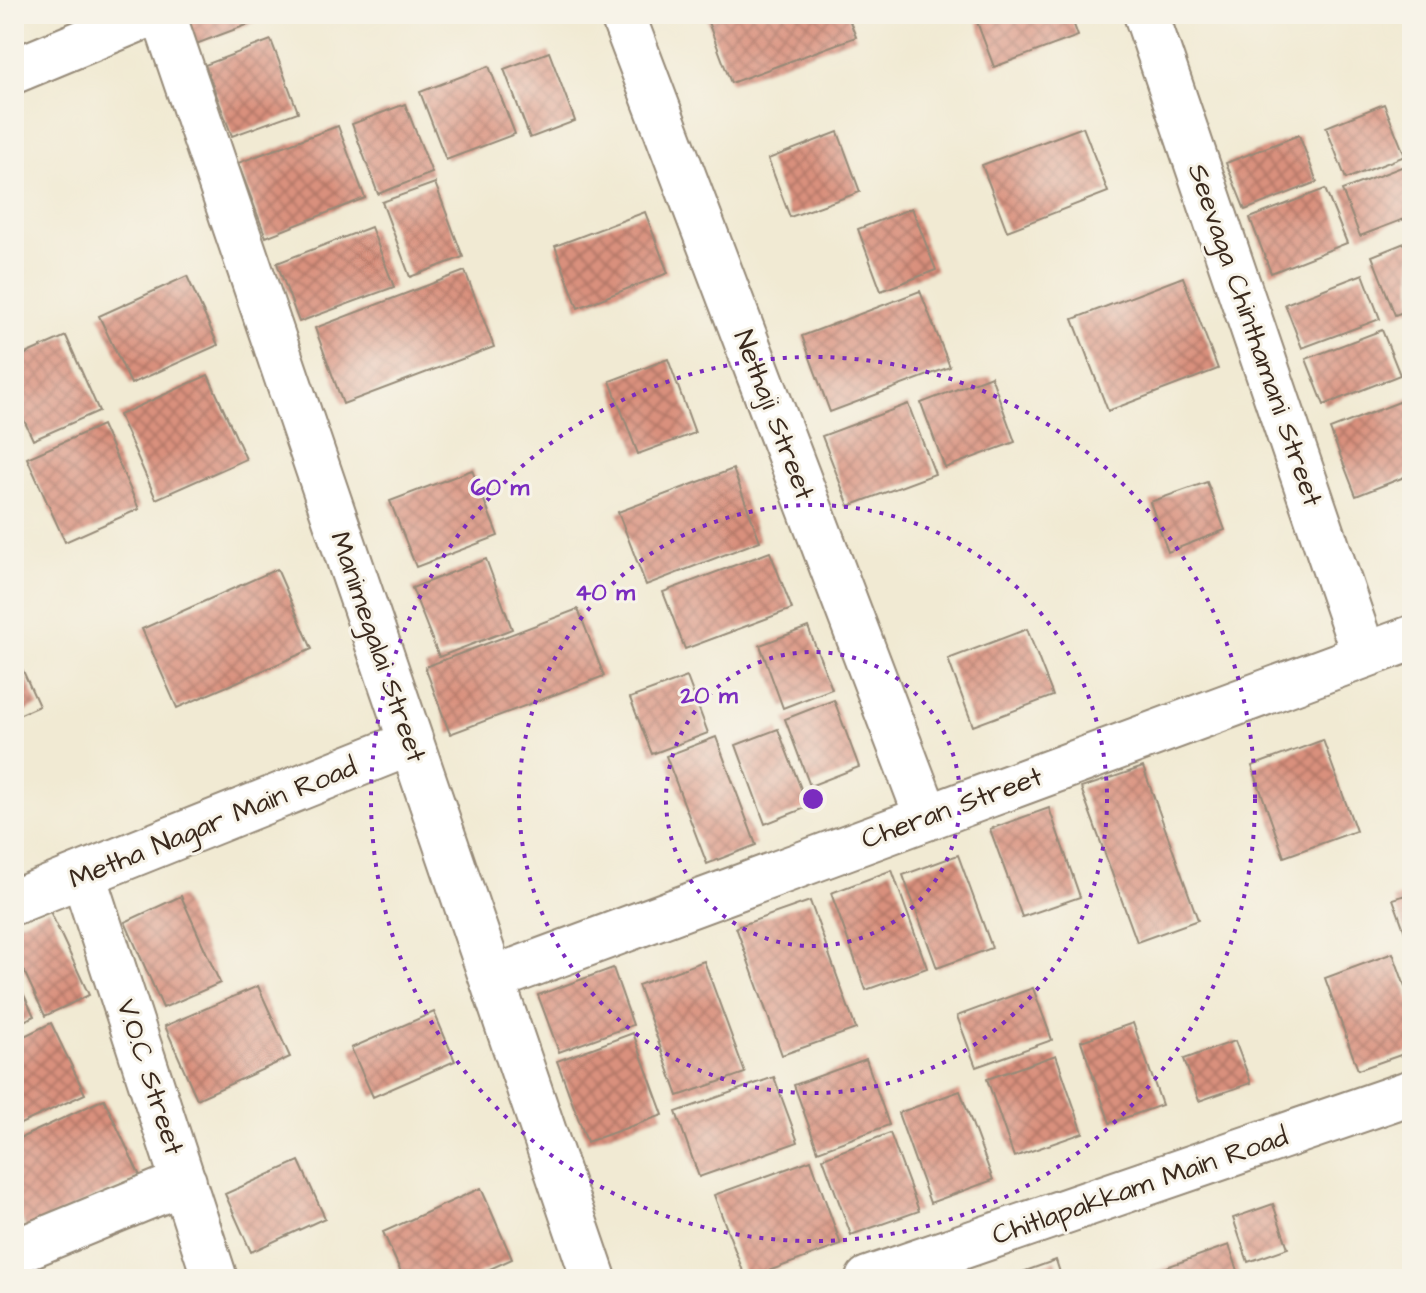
<svg xmlns="http://www.w3.org/2000/svg" width="1426" height="1293" font-family="'Architects Daughter',sans-serif">
<style>
.building{fill:url(#building-cross-hatch)}
.lines{fill:none;stroke-linecap:round;stroke-linejoin:round}
.minor-casing{stroke:#968a78;stroke-width:48}
.tertiary-casing{stroke:#968a78;stroke-width:48}
.minor{stroke:#fff;stroke-width:44}
.tertiary{stroke:#fff;stroke-width:44}
.ring{fill:none;stroke:#7b2cbf;stroke-width:4;stroke-dasharray:4 8}
.labels{text-anchor:middle;dominant-baseline:central;stroke-width:6;stroke-linejoin:round;paint-order:stroke}
.street-label{font-size:28px;fill:#3b2a1e;stroke:#f7f3e8}
.centre{fill:#7b2cbf;stroke:#f7f3e8;stroke-width:4}
.ring-label{font-size:24px;text-anchor:middle;font-weight:bold;fill:#7b2cbf;stroke:#f7f3e8;stroke-width:6;stroke-linejoin:round;paint-order:stroke}
</style>
<defs>
<pattern id="building-cross-hatch" width="8" height="8" patternUnits="userSpaceOnUse" patternTransform="scale(2)"><rect width="8" height="8" fill="#d9907d"/><path d="M0 0l8 8M0 8l8-8" fill="none" stroke="#b17666"/></pattern>
</defs>
<rect width="100%" height="100%" fill="#f7f3e8"/>
<filter id="ink" filterUnits="userSpaceOnUse"><feTurbulence type="fractalNoise" baseFrequency=".0125" numOctaves="2"/><feDisplacementMap in="SourceGraphic" scale="16" xChannelSelector="R" yChannelSelector="G"/><feConvolveMatrix kernelMatrix="1 2 1 2 8 2 1 2 1" color-interpolation-filters="sRGB"/></filter>
<filter id="wash" filterUnits="userSpaceOnUse"><feTurbulence type="fractalNoise" baseFrequency=".006" numOctaves="4" result="noise"/><feDisplacementMap in="SourceGraphic" scale="32" xChannelSelector="R" yChannelSelector="G"/><feGaussianBlur stdDeviation="1.8" result="paint"/><feColorMatrix in="noise" values="0 0 0 0 0 0 0 0 0 0 0 0 0 0 0 0 0 1.4 0 .05"/><feComposite in="paint" operator="in"/></filter>
<g filter="url(#wash)">
<rect width="100%" height="100%" fill="#f1ead3"/>
<g id="blocks">
<path class="building" d="M 176,14 L 276,14 L 188,47 Z
M 705,14 L 847,14 L 856,37 L 731,83 Z
M 974,14 L 1070,14 L 1078,36 L 994,67 Z
M 271,40 L 298,112 L 232,136 L 205,65 Z
M 549,52 L 575,121 L 530,138 L 504,69 Z
M 489,66 L 515,134 L 446,160 L 420,92 Z
M 405,104 L 432,173 L 378,194 L 352,124 Z
M 1384,104 L 1405,156 L 1346,179 L 1326,127 Z
M 338,126 L 365,198 L 266,237 L 238,163 Z
M 1083,127 L 1108,192 L 1007,231 L 982,165 Z
M 838,132 L 860,192 L 790,217 L 768,159 Z
M 1299,135 L 1317,182 L 1245,210 L 1226,163 Z
M 1404,166 L 1412,186 L 1412,216 L 1360,236 L 1342,190 Z
M 435,183 L 463,257 L 410,277 L 382,202 Z
M 1325,189 L 1347,243 L 1271,273 L 1250,218 Z
M 912,208 L 936,270 L 881,291 L 858,229 Z
M 645,212 L 668,273 L 578,308 L 555,246 Z
M 371,227 L 394,287 L 299,322 L 277,263 Z
M 1412,240 L 1412,309 L 1395,315 L 1372,256 Z
M 465,271 L 494,347 L 343,404 L 315,328 Z
M 1363,274 L 1380,319 L 1302,348 L 1285,304 Z
M 187,276 L 218,345 L 131,384 L 99,316 Z
M 1183,277 L 1218,369 L 1108,411 L 1073,319 Z
M 920,291 L 950,367 L 830,412 L 802,336 Z
M 1382,330 L 1400,375 L 1324,405 L 1306,359 Z
M 66,336 L 99,411 L 33,440 L 14,398 L 14,359 Z
M 668,359 L 695,433 L 638,454 L 610,381 Z
M 208,375 L 246,459 L 156,499 L 119,415 Z
M 991,376 L 1015,442 L 945,468 L 921,403 Z
M 1412,397 L 1412,474 L 1356,496 L 1330,429 Z
M 908,404 L 935,474 L 849,506 L 822,436 Z
M 102,425 L 139,509 L 65,542 L 27,458 Z
M 733,469 L 760,541 L 646,585 L 618,512 Z
M 472,470 L 498,536 L 416,567 L 390,501 Z
M 1207,482 L 1225,530 L 1168,552 L 1150,502 Z
M 770,552 L 792,609 L 685,649 L 663,592 Z
M 486,559 L 512,629 L 439,657 L 412,588 Z
M 277,569 L 312,649 L 177,708 L 142,629 Z
M 578,609 L 604,676 L 450,734 L 425,667 Z
M 808,627 L 832,689 L 783,708 L 760,645 Z
M 1027,629 L 1053,696 L 973,726 L 948,659 Z
M 19,662 L 39,706 L 14,717 L 14,665 Z
M 687,677 L 708,733 L 652,754 L 630,698 Z
M 834,700 L 859,767 L 810,786 L 785,719 Z
M 778,729 L 808,807 L 765,824 L 736,745 Z
M 716,737 L 756,845 L 707,864 L 666,756 Z
M 1323,740 L 1356,831 L 1284,857 L 1252,766 Z
M 1143,767 L 1198,920 L 1137,942 L 1081,788 Z
M 1049,808 L 1080,897 L 1022,917 L 990,829 Z
M 958,855 L 992,948 L 937,968 L 903,875 Z
M 892,870 L 927,968 L 866,990 L 831,893 Z
M 1412,893 L 1412,952 L 1393,899 Z
M 181,896 L 220,983 L 163,1008 L 125,922 Z
M 810,901 L 856,1029 L 782,1055 L 736,927 Z
M 49,909 L 89,995 L 45,1016 L 14,950 L 14,925 Z
M 1393,953 L 1412,1006 L 1412,1051 L 1358,1070 L 1325,978 Z
M 704,961 L 745,1073 L 678,1096 L 638,985 Z
M 613,968 L 633,1025 L 559,1052 L 538,995 Z
M 14,974 L 34,1016 L 14,1026 Z
M 258,986 L 290,1057 L 197,1099 L 165,1026 Z
M 1033,988 L 1052,1040 L 976,1067 L 957,1016 Z
M 434,1012 L 455,1061 L 373,1097 L 351,1048 Z
M 51,1023 L 85,1094 L 14,1127 L 14,1041 Z
M 1133,1023 L 1162,1105 L 1110,1123 L 1081,1041 Z
M 633,1033 L 663,1115 L 587,1142 L 557,1061 Z
M 1235,1041 L 1251,1083 L 1199,1101 L 1184,1059 Z
M 1056,1055 L 1083,1133 L 1014,1157 L 987,1079 Z
M 866,1059 L 889,1125 L 818,1151 L 794,1085 Z
M 774,1077 L 798,1142 L 699,1177 L 676,1112 Z
M 960,1091 L 993,1180 L 930,1203 L 898,1113 Z
M 104,1099 L 140,1176 L 26,1229 L 14,1202 L 14,1141 Z
M 890,1133 L 919,1211 L 851,1235 L 823,1158 Z
M 811,1160 L 841,1245 L 746,1279 L 714,1195 Z
M 299,1161 L 325,1218 L 251,1252 L 225,1194 Z
M 481,1188 L 512,1259 L 468,1279 L 404,1279 L 383,1232 Z
M 1273,1204 L 1288,1248 L 1248,1262 L 1233,1218 Z
M 1229,1245 L 1241,1279 L 1155,1279 L 1152,1272 Z
M 1056,1260 L 1062,1279 L 1003,1279 Z"/>
</g>
</g>
<g filter="url(#ink)">
<use href="#blocks" fill-opacity="0" stroke="#968a78" stroke-width="2"/>
<g class="lines">
<g class="minor-casing">
<path id="minor" d="M 163,14 L 594,1279
M 622,14 L 927,817
M 1146,14 L 1364,655
M 14,71 L 151,14
M 83,875 L 215,1279
M 14,902 L 411,743
M 492,979 L 1412,638
M 14,1252 L 184,1182"/>
</g>
<g class="tertiary-casing">
<path id="tertiary" d="M 868,1279 L 1412,1092"/>
</g>
<use href="#minor" class="minor"/>
<use href="#tertiary" class="tertiary"/>
</g>
</g>
<g class="ring">
<circle cx="813" cy="799" r="147"/>
<circle cx="813" cy="799" r="294"/>
<circle cx="813" cy="799" r="442"/>
</g>
<g class="labels">
<g class="street-label">
<text transform="translate(1255 335) rotate(71)">Seevaga Chinthamani Street</text>
<text transform="translate(774 415) rotate(69)">Nethaji Street</text>
<text transform="translate(378 647) rotate(71)">Manimegalai Street</text>
<text transform="translate(952 808) rotate(-20)">Cheran Street</text>
<text transform="translate(213 823) rotate(-22)">Metha Nagar Main Road</text>
<text transform="translate(150 1077) rotate(72)">V.O.C Street</text>
<text transform="translate(1140 1186) rotate(-19)">Chitlapakkam Main Road</text>
</g>
</g>
<circle cx="813" cy="799" r="12" class="centre"/>
<g class="ring-label">
<text x="500" y="495">60 m</text>
<text x="605" y="600">40 m</text>
<text x="709" y="703">20 m</text>
</g>
<rect width="1426" height="1293" fill="none" stroke="#f7f3e8" stroke-width="48"/>
</svg>
